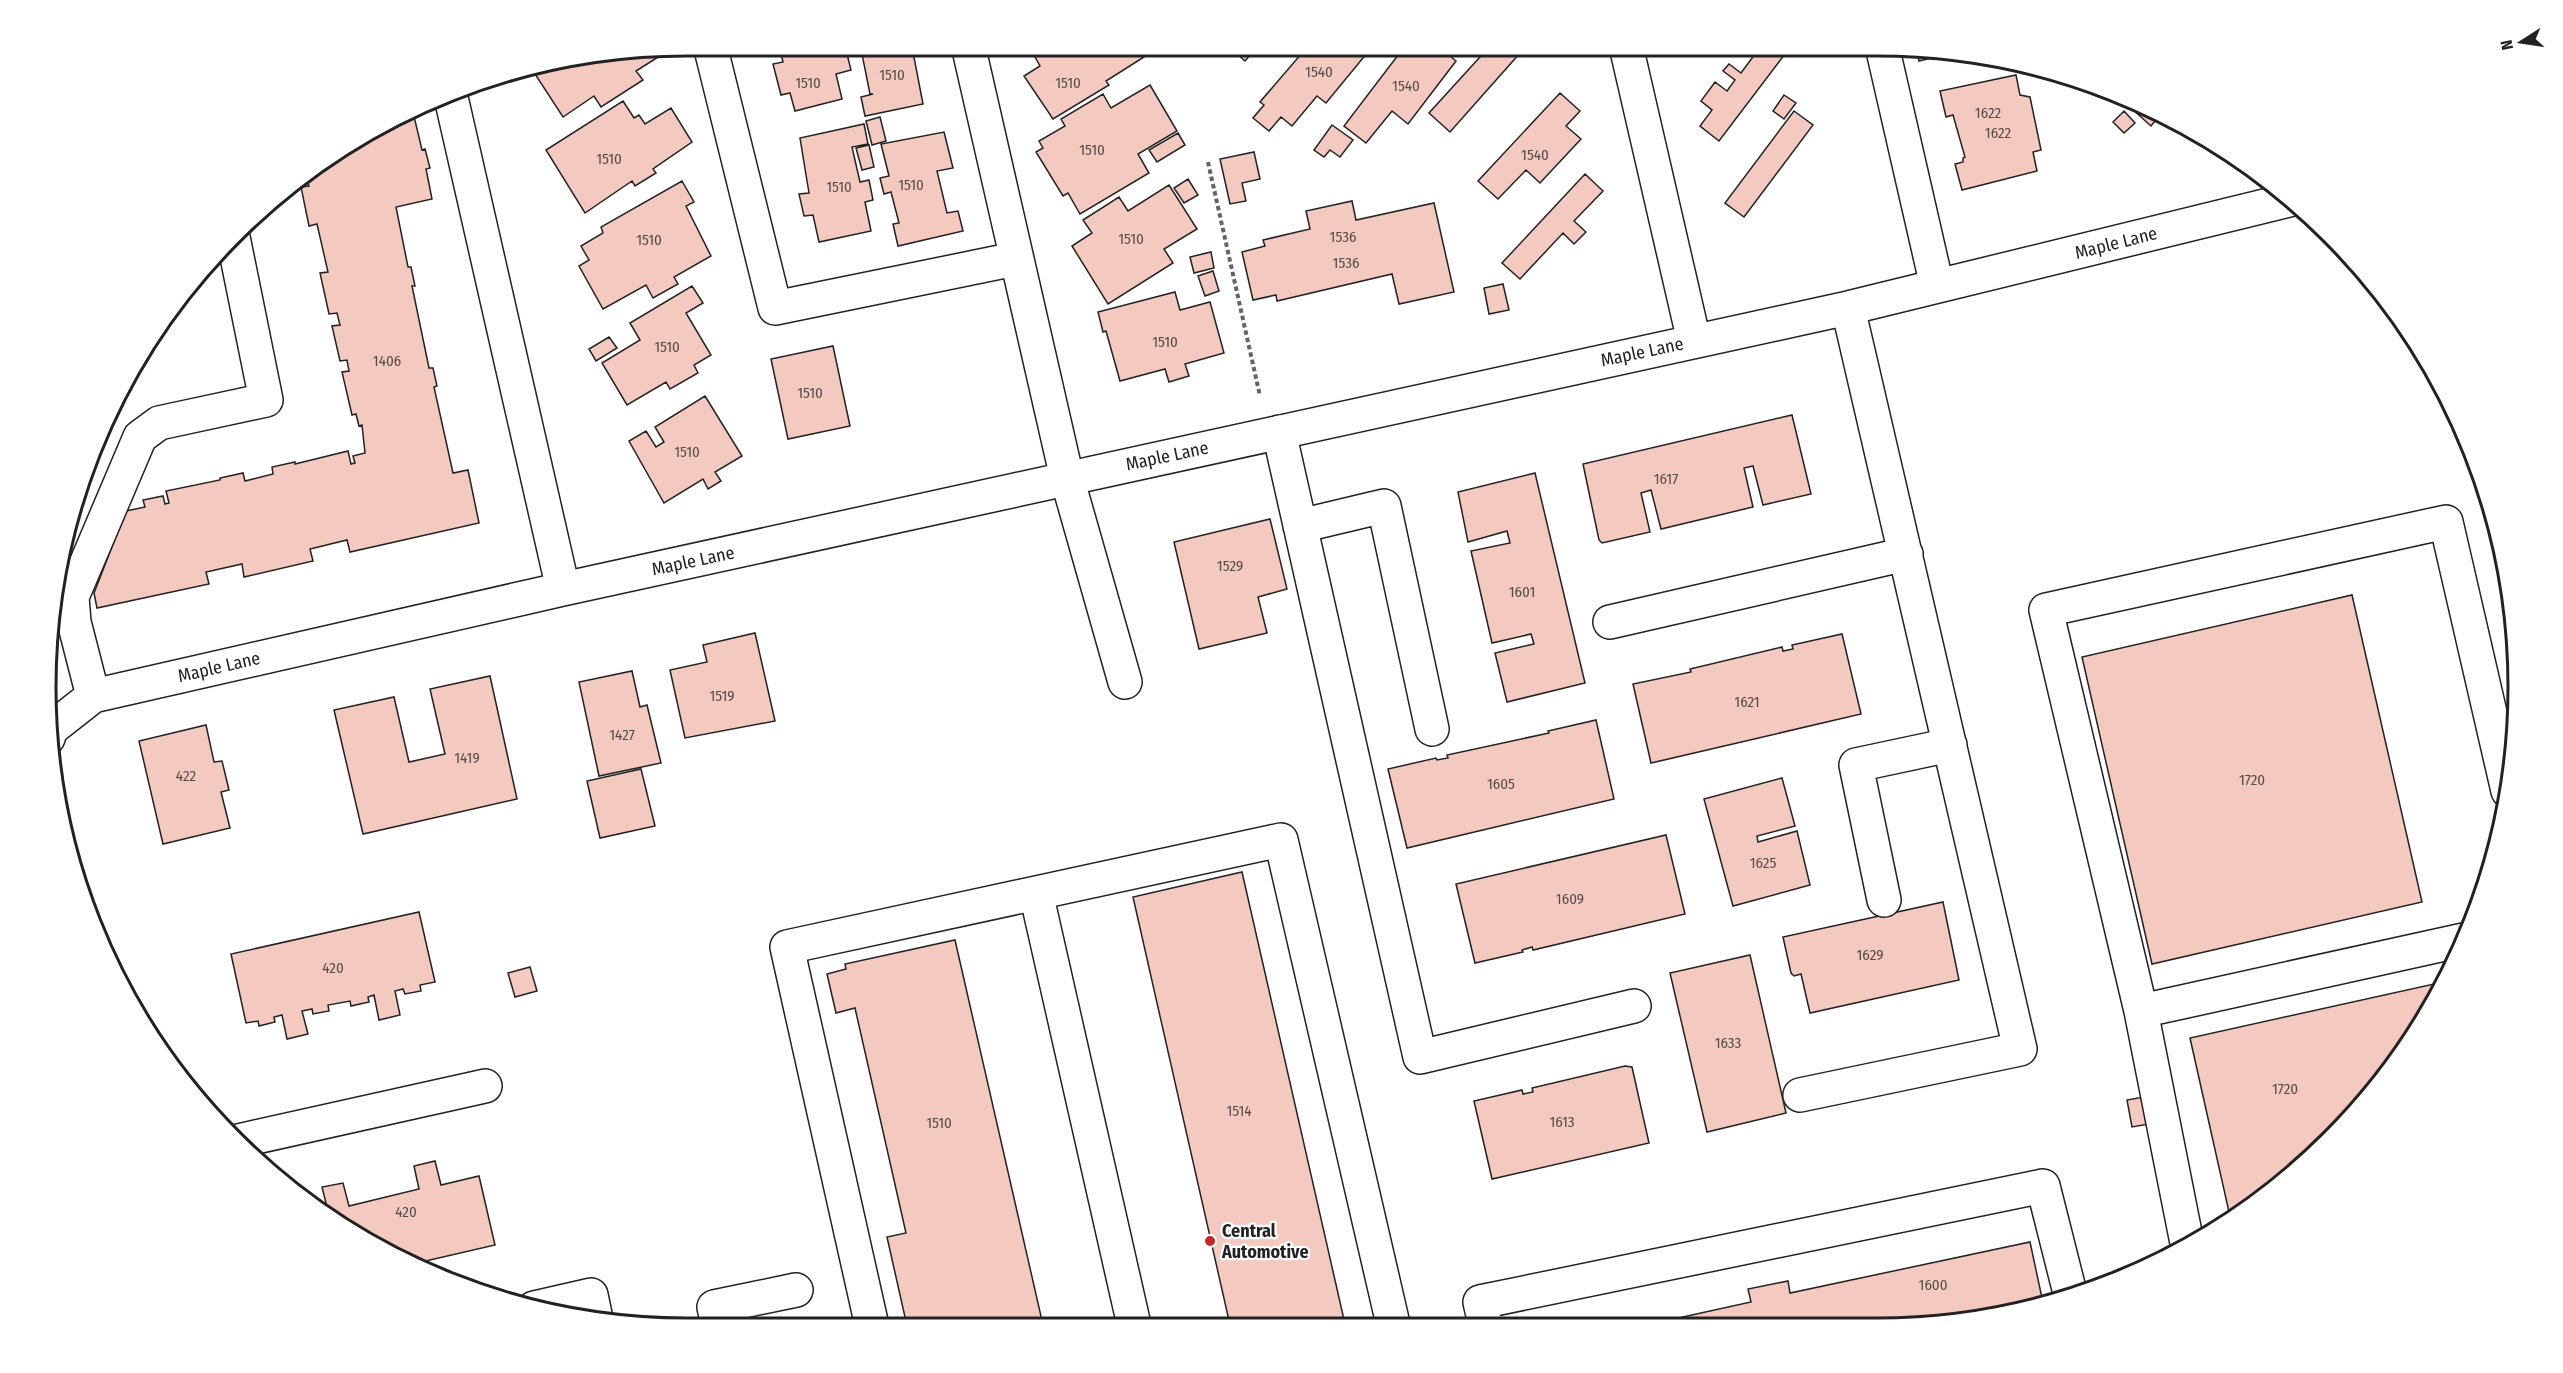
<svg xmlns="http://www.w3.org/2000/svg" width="2563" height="1373" font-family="'Fira Sans Condensed',sans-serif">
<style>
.building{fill:#f3c9c0;stroke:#222;stroke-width:1.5}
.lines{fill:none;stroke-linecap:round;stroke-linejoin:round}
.minor-casing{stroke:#222;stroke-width:36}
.path{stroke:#646464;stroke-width:4;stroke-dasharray:4.5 3;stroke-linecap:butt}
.minor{stroke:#fff;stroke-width:33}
.poi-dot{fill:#c62828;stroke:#fff;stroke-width:2}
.labels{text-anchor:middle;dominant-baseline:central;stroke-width:4.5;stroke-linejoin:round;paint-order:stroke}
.number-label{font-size:15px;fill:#564c4a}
.street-label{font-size:18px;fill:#222;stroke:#fff}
.poi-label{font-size:18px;font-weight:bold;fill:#222;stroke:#fff;text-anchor:start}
.rim{fill:none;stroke:#222;stroke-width:3}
</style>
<rect width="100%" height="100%" fill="#fff"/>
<path class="building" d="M 779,45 L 830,45 L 831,50 L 845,46 L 851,70 L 836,74 L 842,99 L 795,111 L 790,93 L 781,95 L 773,64 L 783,62 Z
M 848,45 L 922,45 L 912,47 L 923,104 L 865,116 L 861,97 L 873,94 L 870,94 L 862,54 L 850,56 Z
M 1053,45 L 1136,45 L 1144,57 L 1106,81 L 1109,85 L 1053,119 L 1024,76 L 1040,66 L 1035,57 Z
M 1228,46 L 1258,46 L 1245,61 Z
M 1308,46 L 1372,47 L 1326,103 L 1317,96 L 1292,126 L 1281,117 L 1269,131 L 1253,118 L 1264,105 L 1260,102 Z
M 1405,46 L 1438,46 L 1456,61 L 1408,124 L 1392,111 L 1366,143 L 1344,126 Z
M 1490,46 L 1512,46 L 1520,53 L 1450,132 L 1429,113 Z
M 1761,46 L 1783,46 L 1788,50 L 1719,141 L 1700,126 L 1712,110 L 1701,101 L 1715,82 L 1727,91 L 1735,80 L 1723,71 L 1729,64 L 1741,73 Z
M 1915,46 L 1943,51 L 1944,55 L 1919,61 Z
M 674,47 L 636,71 L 643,80 L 601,107 L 594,96 L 563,117 L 535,74 L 542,69 L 538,64 L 562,57 Z
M 2001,60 L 2023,64 L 2003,69 Z
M 2016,75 L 2020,95 L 2030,97 L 2041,150 L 2033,152 L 2037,171 L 1962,190 L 1955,164 L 1963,162 L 1963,158 L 1965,157 L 1953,115 L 1946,117 L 1940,91 Z
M 1150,85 L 1177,131 L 1138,154 L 1149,173 L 1080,214 L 1068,193 L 1063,196 L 1036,152 L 1043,148 L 1039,141 L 1065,126 L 1061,119 L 1103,94 L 1111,108 Z
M 1560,93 L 1580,111 L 1566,126 L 1581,139 L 1540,183 L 1526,170 L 1498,199 L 1478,181 Z
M 1784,95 L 1796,103 L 1784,119 L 1773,111 Z
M 2122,100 L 2123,100 L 2160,115 L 2151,126 Z
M 623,101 L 634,118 L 639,115 L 645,124 L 671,108 L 692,142 L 653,169 L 656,173 L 635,186 L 632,181 L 585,213 L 546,150 Z
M 1794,111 L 1813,125 L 1744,217 L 1725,203 Z
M 2124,111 L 2135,123 L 2124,133 L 2113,122 Z
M 413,112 L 422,150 L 425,149 L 430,168 L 426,169 L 432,199 L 396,207 L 408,267 L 411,267 L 415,286 L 412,286 L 429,368 L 433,368 L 437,386 L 434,387 L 453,473 L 468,470 L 479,523 L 350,552 L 347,540 L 310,549 L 313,561 L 244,577 L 242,564 L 206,572 L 209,584 L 97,608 L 94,593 L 126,511 L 145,507 L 143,500 L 163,496 L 165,504 L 169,503 L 166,491 L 220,480 L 220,478 L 243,473 L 245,481 L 273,474 L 272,467 L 295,462 L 295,464 L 348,451 L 351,464 L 355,463 L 353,456 L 365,453 L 362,425 L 359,426 L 356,414 L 352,415 L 342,372 L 349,371 L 347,360 L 340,361 L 332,326 L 340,325 L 337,313 L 329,314 L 320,273 L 328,272 L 317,224 L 309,226 L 301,187 L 309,186 L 306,176 L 298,176 L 366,131 Z
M 880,117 L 886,141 L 872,145 L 866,121 Z
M 864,124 L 868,144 L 852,147 L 860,182 L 869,180 L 873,200 L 865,202 L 871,231 L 819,242 L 813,215 L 804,216 L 799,194 L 809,193 L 800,138 Z
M 1332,125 L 1353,140 L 1340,157 L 1330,150 L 1324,157 L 1314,150 Z
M 944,132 L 953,168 L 937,171 L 947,213 L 958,211 L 963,231 L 898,246 L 893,224 L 899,223 L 891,192 L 884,194 L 880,178 L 889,176 L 881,144 Z
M 1178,133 L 1185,145 L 1157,162 L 1149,150 Z
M 869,145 L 874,167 L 862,170 L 856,148 Z
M 1254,152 L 1260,179 L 1242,183 L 1246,201 L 1230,204 L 1220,159 Z
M 1585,174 L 1603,191 L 1574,221 L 1586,232 L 1574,244 L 1563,233 L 1520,279 L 1502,263 Z
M 1188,179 L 1198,195 L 1184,203 L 1174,188 Z
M 682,181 L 694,202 L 686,206 L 711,256 L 674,277 L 678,284 L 653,298 L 646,285 L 603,309 L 579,266 L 589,260 L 581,246 L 603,233 L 601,227 Z
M 1169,185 L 1197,229 L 1164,249 L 1173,263 L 1108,304 L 1072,246 L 1092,233 L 1083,220 L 1119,197 L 1128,211 Z
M 1352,201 L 1356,220 L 1434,203 L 1454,292 L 1399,304 L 1392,274 L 1277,301 L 1276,295 L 1253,300 L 1242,252 L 1265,246 L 1263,240 L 1310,229 L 1306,211 Z
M 1211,252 L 1214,268 L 1194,273 L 1190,257 Z
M 1213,271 L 1219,291 L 1205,296 L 1198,276 Z
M 1503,284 L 1509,310 L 1489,314 L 1484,288 Z
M 692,286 L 703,303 L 686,313 L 711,355 L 694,365 L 698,373 L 670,389 L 666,382 L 627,405 L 602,363 L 640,340 L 630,323 Z
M 1175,292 L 1180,310 L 1210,302 L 1224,353 L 1185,364 L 1189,376 L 1169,382 L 1165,369 L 1120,381 L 1106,331 L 1103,332 L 1098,312 Z
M 609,337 L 617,348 L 596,361 L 589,349 Z
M 833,346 L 850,426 L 788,439 L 771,359 Z
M 705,396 L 742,456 L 715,472 L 721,481 L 708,489 L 703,479 L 664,503 L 629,441 L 646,431 L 656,447 L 664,442 L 655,427 Z
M 1792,415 L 1811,494 L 1763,505 L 1753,466 L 1744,468 L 1753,507 L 1661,529 L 1651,490 L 1641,493 L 1650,532 L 1602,543 L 1599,540 L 1583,464 Z
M 1535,473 L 1585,683 L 1507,702 L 1495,653 L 1534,644 L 1531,634 L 1492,643 L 1471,551 L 1510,543 L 1507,531 L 1468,542 L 1458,492 Z
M 1270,519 L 1287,589 L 1258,597 L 1267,633 L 1199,649 L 1174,542 Z
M 2352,595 L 2422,902 L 2152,964 L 2082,657 Z
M 755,633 L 775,721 L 685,738 L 670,670 L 707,662 L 703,645 Z
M 1842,634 L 1861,714 L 1651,763 L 1633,684 L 1691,672 L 1690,669 L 1782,647 L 1783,651 L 1793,649 L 1792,645 Z
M 632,671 L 640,707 L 647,705 L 661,763 L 599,776 L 579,682 Z
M 490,676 L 517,799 L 363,834 L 334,710 L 394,697 L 409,762 L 445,754 L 430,689 Z
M 1596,720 L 1614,799 L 1407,848 L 1388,769 L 1436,758 L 1437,760 L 1448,758 L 1447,755 L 1549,733 L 1548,731 Z
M 206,725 L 214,762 L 222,761 L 229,790 L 221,792 L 230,828 L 163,844 L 139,741 Z
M 641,769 L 655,826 L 600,838 L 587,781 Z
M 1782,778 L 1795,826 L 1757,836 L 1758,842 L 1797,831 L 1810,885 L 1733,906 L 1704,799 Z
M 1666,835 L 1685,914 L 1533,950 L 1532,947 L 1522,950 L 1523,952 L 1475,963 L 1456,884 Z
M 1242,872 L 1345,1324 L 1230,1325 L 1133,897 Z
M 1943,902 L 1959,980 L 1810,1013 L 1801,974 L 1794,976 L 1791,973 L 1783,937 Z
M 419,912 L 435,982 L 420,985 L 421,991 L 405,994 L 403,989 L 395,991 L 400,1015 L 379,1020 L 374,995 L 368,997 L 369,1002 L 351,1006 L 350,1001 L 328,1005 L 329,1011 L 313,1014 L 312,1009 L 302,1011 L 308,1034 L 287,1039 L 282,1015 L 274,1017 L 275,1022 L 259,1026 L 258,1021 L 246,1023 L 231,954 Z
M 955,940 L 1043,1325 L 907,1326 L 887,1237 L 906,1233 L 855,1008 L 836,1013 L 827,974 L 846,969 L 845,964 Z
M 1750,955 L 1786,1113 L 1707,1132 L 1670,973 Z
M 530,967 L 537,991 L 515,997 L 508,973 Z
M 2443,982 L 2432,1007 L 2330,1140 L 2231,1221 L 2190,1038 Z
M 1625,1066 L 1632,1067 L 1649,1143 L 1492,1179 L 1474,1101 L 1522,1090 L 1523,1094 L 1533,1092 L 1532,1088 Z
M 2149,1096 L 2155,1123 L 2132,1127 L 2127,1100 Z
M 435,1161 L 441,1185 L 479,1176 L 495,1245 L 417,1263 L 366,1242 L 322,1213 L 328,1211 L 322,1187 L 343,1183 L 349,1206 L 419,1189 L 414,1166 Z
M 2030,1242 L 2042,1298 L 2035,1300 L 2036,1305 L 1960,1323 L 1651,1324 L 1751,1302 L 1748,1289 L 1788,1281 L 1790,1293 Z"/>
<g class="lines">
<g class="minor-casing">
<path id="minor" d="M 710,45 L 775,308 L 1015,259
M 968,45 L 1067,478 L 1125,682
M 1626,46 L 1694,341
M 1882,46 L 1937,286
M 450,93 L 563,589
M 1279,432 L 1420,1057 L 1634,1006
M 1300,526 L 1384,506 L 1432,729
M 1610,622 L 1906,554
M 93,696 L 74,622 L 72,597 L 140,437 L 159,423 L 266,400 L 233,237
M 48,738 L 51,729 L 93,696 L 563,589 L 1848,308 L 2293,199
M 1036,893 L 1134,1325
M 1884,900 L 1856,765 L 1950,745
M 2141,1011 L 2463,940
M 1800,1095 L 2020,1049 L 1848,308
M 238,1141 L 485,1086
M 2187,1243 L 2141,1011 L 2046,610 L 2446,522 L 2508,791
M 534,1308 L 591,1295 L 596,1319
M 1485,1324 L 1480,1302 L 2043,1186 L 2071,1297
M 718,1326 L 714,1307 L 796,1290
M 872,1326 L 787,947 L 1281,840 L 1393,1324"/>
</g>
<path class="path" d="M 1208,162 L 1260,396"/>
<use href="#minor" class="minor"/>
</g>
<circle class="poi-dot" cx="1210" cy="1241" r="6"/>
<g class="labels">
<g class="number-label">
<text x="1319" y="72">1540</text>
<text x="892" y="75">1510</text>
<text x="808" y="83">1510</text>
<text x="1068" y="83">1510</text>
<text x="1406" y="86">1540</text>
<text x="1988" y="113">1622</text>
<text x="1998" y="133">1622</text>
<text x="1092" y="150">1510</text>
<text x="1535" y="155">1540</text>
<text x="609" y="159">1510</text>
<text x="911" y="185">1510</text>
<text x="839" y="187">1510</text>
<text x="1343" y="237">1536</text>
<text x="1131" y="239">1510</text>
<text x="649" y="240">1510</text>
<text x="1346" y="263">1536</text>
<text x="1165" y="342">1510</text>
<text x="667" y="347">1510</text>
<text x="387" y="361">1406</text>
<text x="810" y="393">1510</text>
<text x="687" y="452">1510</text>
<text x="1666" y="479">1617</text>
<text x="1230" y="566">1529</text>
<text x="1522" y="592">1601</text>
<text x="722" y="696">1519</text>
<text x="1747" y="702">1621</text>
<text x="622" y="735">1427</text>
<text x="467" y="758">1419</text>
<text x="186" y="776">422</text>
<text x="2252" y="780">1720</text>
<text x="1501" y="784">1605</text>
<text x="1763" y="863">1625</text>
<text x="1570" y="899">1609</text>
<text x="1870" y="955">1629</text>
<text x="333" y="968">420</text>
<text x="1728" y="1043">1633</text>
<text x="2285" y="1089">1720</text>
<text x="1239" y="1111">1514</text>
<text x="1562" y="1122">1613</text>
<text x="939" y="1123">1510</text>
<text x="406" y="1212">420</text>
<text x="1933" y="1285">1600</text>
</g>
<g class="street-label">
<text transform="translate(2116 243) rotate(-14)">Maple Lane</text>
<text transform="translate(1642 352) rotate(-12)">Maple Lane</text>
<text transform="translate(1167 456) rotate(-12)">Maple Lane</text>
<text transform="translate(693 561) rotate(-12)">Maple Lane</text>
<text transform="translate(219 667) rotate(-13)">Maple Lane</text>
</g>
<g class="poi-label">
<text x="1222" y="1231">Central<tspan x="1222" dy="21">Automotive</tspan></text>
</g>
</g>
<path d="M0 0H2563V1373H0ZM687 56H1877A631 631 0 0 1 2508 687V687A631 631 0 0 1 1877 1318H687A631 631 0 0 1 56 687V687A631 631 0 0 1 687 56Z" fill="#fff" fill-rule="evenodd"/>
<path class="rim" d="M687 56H1877A631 631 0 0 1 2508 687V687A631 631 0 0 1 1877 1318H687A631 631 0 0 1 56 687V687A631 631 0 0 1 687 56Z"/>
<g transform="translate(2521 42) rotate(258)" stroke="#ffffff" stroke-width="4.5" paint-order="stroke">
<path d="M0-4.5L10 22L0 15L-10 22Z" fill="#222222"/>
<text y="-9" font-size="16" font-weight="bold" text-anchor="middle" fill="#222222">N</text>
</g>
</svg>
